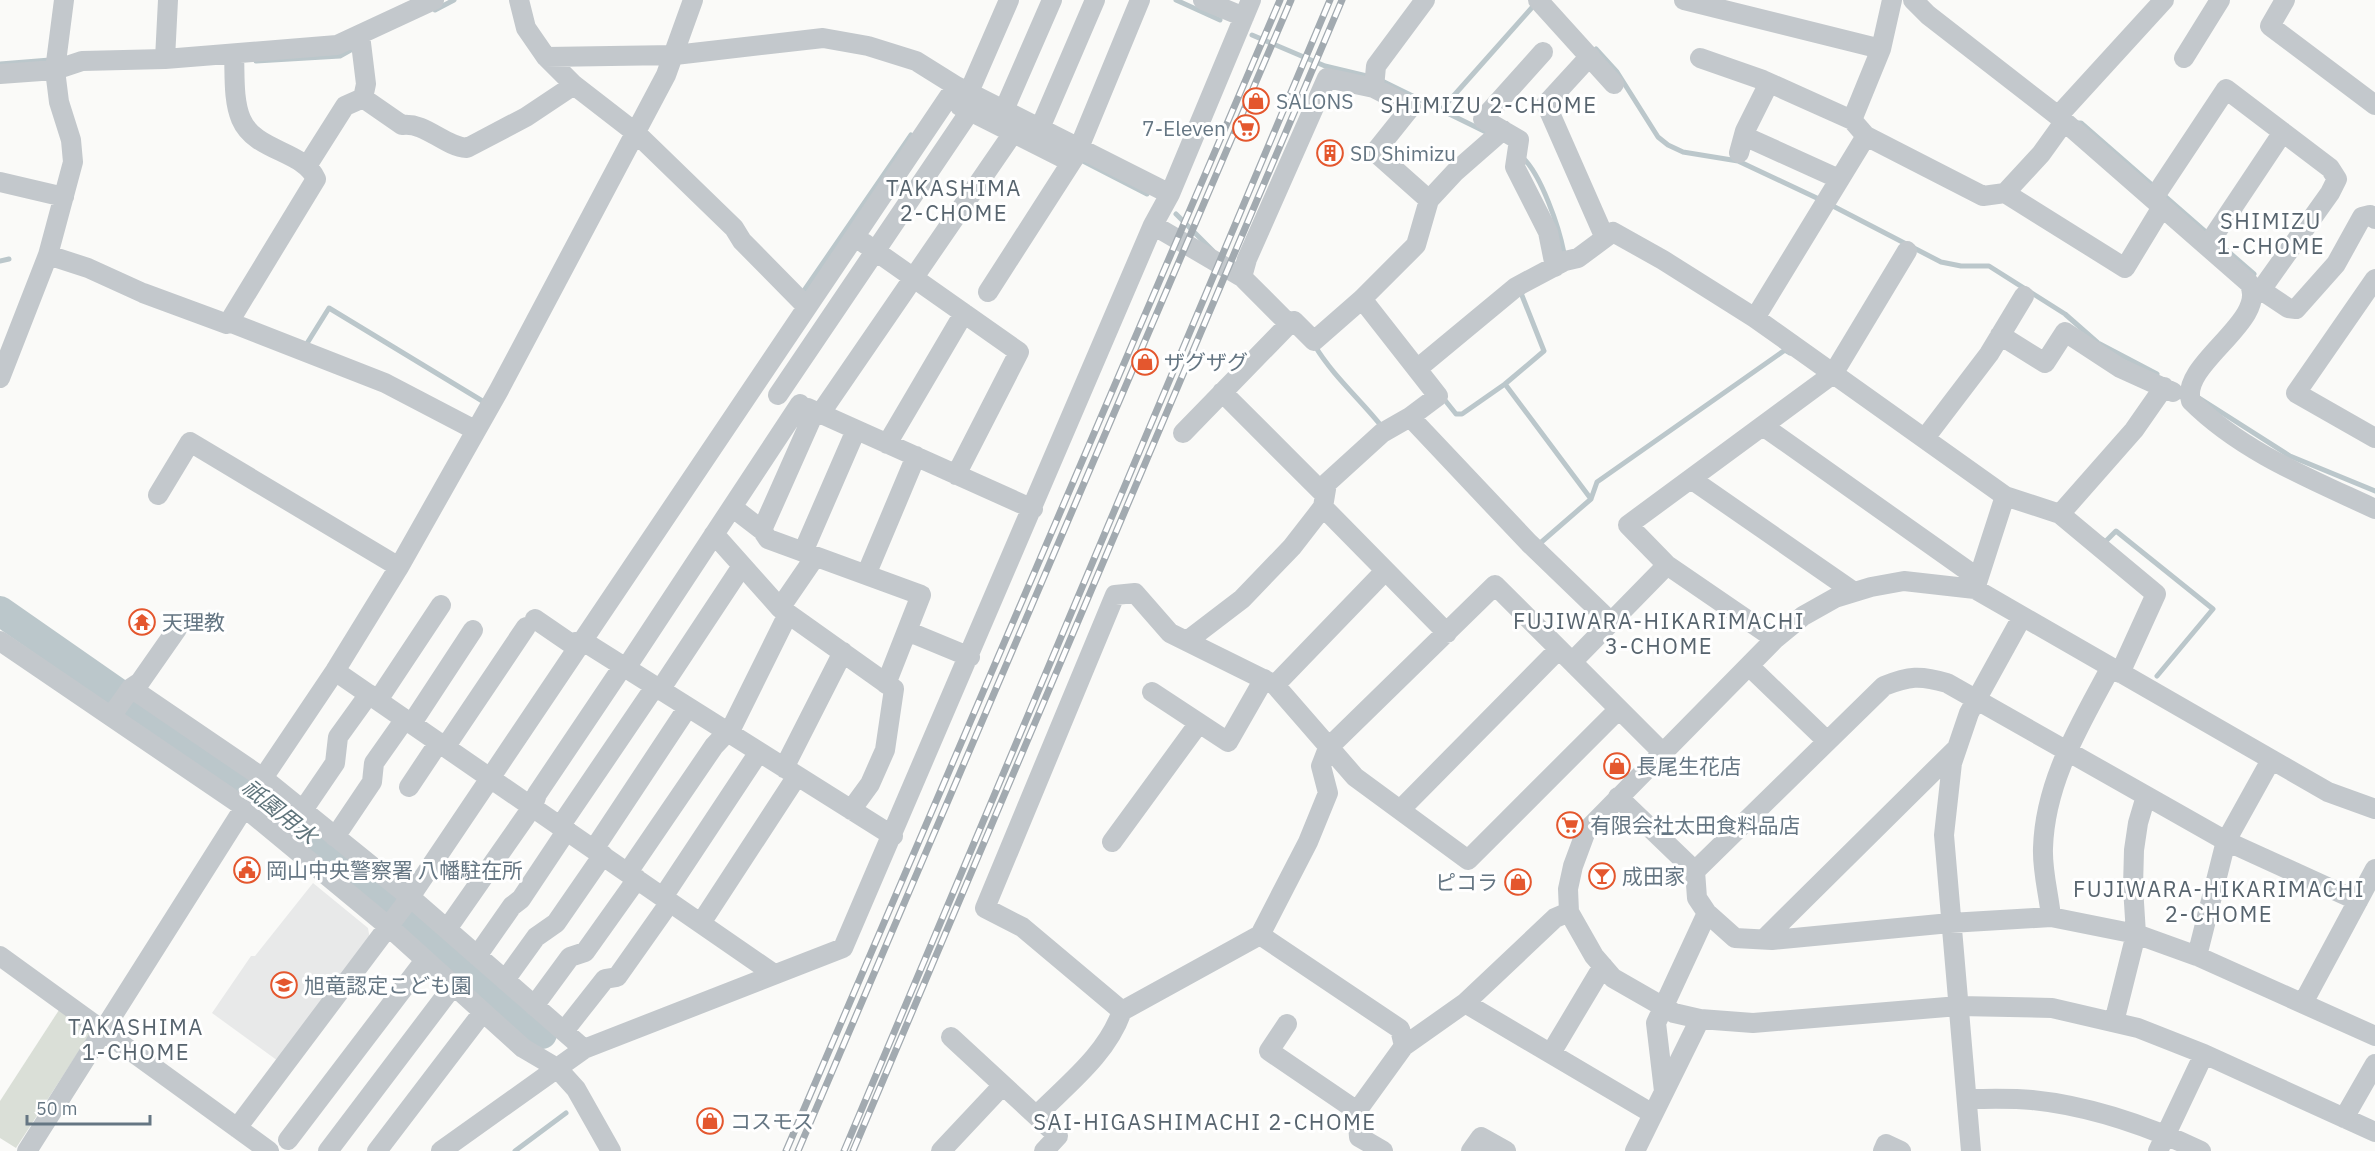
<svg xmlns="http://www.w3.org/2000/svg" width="2375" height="1151" font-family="'IBM Plex Sans','Noto Sans JP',sans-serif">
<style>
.built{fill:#e8e9e9}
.green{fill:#dadfd7}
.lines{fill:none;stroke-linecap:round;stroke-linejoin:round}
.stream{stroke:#bbc7cb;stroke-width:5}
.river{stroke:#bbc7cb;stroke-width:30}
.minor{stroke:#c3c8cc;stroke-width:20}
.rail-casing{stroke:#a2aab0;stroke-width:7}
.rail{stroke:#fff;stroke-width:4.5;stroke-dasharray:14;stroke-linecap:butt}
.labels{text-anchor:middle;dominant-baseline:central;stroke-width:6;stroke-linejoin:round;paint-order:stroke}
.poi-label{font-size:21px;fill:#657683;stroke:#fff;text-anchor:start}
.neighbourhood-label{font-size:22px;letter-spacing:1.5px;fill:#57646e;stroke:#fff}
.water-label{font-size:22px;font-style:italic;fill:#60757c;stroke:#fff}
</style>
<rect width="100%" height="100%" fill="#fafaf8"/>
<path class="built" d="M 313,883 L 368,928 L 370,940 L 278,1061 L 212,1013 L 251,956 L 255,956 Z"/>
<path class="green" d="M 59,1010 L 92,1031 L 16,1148 L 0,1138 L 0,1101 Z"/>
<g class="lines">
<path class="stream" d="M 1176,0 L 1220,20
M 435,10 L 454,0
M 1252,35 L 1325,66 L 1371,77
M 1596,49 L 1617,72 L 1658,137 L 1668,145 L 1683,152 L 1738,161 L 1821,200
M 256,61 L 340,56 L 356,47
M 0,64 L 50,60
M 1380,80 L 1490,134
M 1441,110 L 1536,3
M 2078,123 L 2081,123 L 2208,234
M 1522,157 C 1541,174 1559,227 1564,253
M 1079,159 L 1147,194
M 1829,204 L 1941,262 L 1961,266 L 1989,266 L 2065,314 L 2098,343 L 2157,374
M 1176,214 L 1213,251
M 2215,240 L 2254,274
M 0,261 L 9,259
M 1524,291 L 1521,293 L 1544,351 L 1505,384 L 1591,499 L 1538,545
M 801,295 L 911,135
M 306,345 L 329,308 L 484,402
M 1315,346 C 1333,376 1361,400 1383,428
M 2199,398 L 2290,456 L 2375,491
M 1441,400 L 1444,399 L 1456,414 L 1462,414 L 1505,384
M 1591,499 L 1597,482 L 1785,350 L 1790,353
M 2103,540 L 2105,542 L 2116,531 L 2213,609 L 2157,676
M 515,1151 L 566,1113"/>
<path class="river" d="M 0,611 L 264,795 L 410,916 L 542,1034"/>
<path class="minor" d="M 519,0 L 526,28 L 546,57 L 574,85 L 636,133 L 734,228 L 742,241 L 807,307
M 1203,0 L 1244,17
M 1538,0 L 1614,84
M 1684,0 L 1881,49
M 1892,0 L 1881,49 L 1852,120 L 1866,136 L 1983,196 L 2005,193 L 2125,268 L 2162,207
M 1913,0 L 1928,15 L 2058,116 L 2249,283 C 2270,320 2179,364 2191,401 C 2242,452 2311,479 2375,509
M 2285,0 L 2270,26 L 2375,105
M 360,35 L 366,84 L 363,98 L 402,125 C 426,122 443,146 467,148 L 526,117 L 574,85
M 1543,52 L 1483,119 L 1519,140 L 1515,167 L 1548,232 L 1555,267
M 1590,56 L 1546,104 L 1604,236
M 546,57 L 675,55 L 823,38 L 868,46 L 916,61 L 956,86
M 1700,58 L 1763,80 L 1852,120
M 2184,58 L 2220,0
M 165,59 L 168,0
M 0,74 L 55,70 L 82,61 L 165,59 L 337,45 L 434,0
M 1374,88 L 1376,66 L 1425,0
M 969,92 L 1009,0
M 960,106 L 1071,162
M 1004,110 L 1052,0
M 2058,116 L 2164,0
M 1040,128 L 1095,0
M 1744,136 L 1839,179
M 1739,153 L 1745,131 L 1769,83
M 307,166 L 345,106 L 363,98
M 0,182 L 64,197
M 2005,193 L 2041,154 L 2064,122
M 2153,199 L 2226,89 L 2330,168 L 2337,179 L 2330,193 L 2261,290
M 1153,225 L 1242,277 L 1289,324 L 1294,321 L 1314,341 L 1362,299 L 1416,245 L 1429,200 L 1455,172 L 1503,130
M 864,243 L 1019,352 L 956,475
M 2207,246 L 2283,132
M 48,255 L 88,268 L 143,293 L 227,324 L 229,322 L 385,383 L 475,430
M 1242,277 L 1247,259 L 1327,78 L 1374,88 L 1411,107 L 1375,152 L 1429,200
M 2375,279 L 2296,393 L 2375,438
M 988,292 L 1076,155 L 1140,0
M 2254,292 L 2261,290 L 2288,308 L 2296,309 L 2336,264 L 2362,217 L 2370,215 L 2375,219
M 1755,318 L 1866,136
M 229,322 L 316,179 C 303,150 255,152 241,119 C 233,100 235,75 234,54
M 2000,335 L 2045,363 L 2065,332 L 2120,368 L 2173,392
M 1417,369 L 1516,287 L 1565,261 L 1578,258 L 1613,232 L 1663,260 L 1755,318 L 2005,496 L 2060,514 L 2134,430 L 2164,387
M 0,378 L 48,255 L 73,162 L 71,140 L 59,102 L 55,70 L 64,0
M 1222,392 L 1325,495
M 778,395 L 970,111
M 808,408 L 1033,509
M 820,414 L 1013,133
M 1410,417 L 1529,543 L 1611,622
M 1763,426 L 1978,578
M 1183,433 L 1289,324
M 1925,438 L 1989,354 L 2024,296
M 887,444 L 964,313
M 1691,479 L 1854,592
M 158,495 L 190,442 L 399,567
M 732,507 L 762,530 L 768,539 L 921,595 L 886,684
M 1323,507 L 1447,633
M 2060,514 L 2156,594 L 2120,673
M 762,530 L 815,411
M 714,534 L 780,608 L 894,689 L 885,750 L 870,784 L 851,810
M 803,552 L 856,430
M 866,575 L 916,456
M 1975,589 L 2005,496
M 780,608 L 815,557
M 535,619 L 570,643 L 583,641 L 893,836
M 907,631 L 970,657
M 1775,639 L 1667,565 L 1628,525 L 1833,374 L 1907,251
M 0,641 L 244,807 L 389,927 L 523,1048 L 557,1068 L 576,1089 L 611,1151
M 1187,641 L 1242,599 L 1292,547 L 1323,507 L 1327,483 L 1382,433 L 1410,417 L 1438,396 L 1362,299
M 1572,662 L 1667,565
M 1749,666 L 1827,741
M 335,671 L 774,974
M 1275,685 L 1385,571
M 131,688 L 263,778 L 410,897 L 584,1049
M 1152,692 L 1228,742 L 1264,679
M 378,700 L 441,605
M 112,715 L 131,688 L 140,682 L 177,629
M 412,723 L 473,630
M 446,746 L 526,627
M 784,768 L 843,652
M 409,787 L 439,742
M 1618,797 L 1695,871 L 1697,898 L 1707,913 L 1735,938 L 1772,940 L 1950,923 L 2051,917 L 2136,934 L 2197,956 L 2375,1036
M 2375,809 L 2328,792 L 1975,589 L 1904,581 L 1871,587 L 1835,598 L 1803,616 L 1775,639 L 1586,831 L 1573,866 L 1568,889 L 1569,912 L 1594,956 L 1613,978 L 1674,1013 L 1700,1019 L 1753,1023 L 1959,1006 L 2052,1008 L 2138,1028 L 2204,1054 L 2375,1132
M 303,810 L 335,763 L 338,737 L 369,694
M 1400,810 L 1559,649
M 561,825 L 652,691 L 660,690 L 742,566
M 335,837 L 372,782 L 374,763 L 405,719
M 1112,842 L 1199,723
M 594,849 L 688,707
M 1695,871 L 1884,686 C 1909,676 1920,675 1947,683 L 2226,841 L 2358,901
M 628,872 L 714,746 L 732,727 L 788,614
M 663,897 L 759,752
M 2051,917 C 2049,895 2042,871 2043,848 C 2045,781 2080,725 2111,667
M 701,923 L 797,776
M 447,929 L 533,806 L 537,794 L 619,672 L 626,668 L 800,404
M 1260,935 L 1400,1029 L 1404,1046
M 1764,939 L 1956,749
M 0,956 L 269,1151
M 477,956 L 512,906 L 521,899 L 567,830
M 2197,956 L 2226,841 L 2271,760
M 505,980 L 536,937 L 556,923 L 603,855
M 1465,1003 L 1653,1114
M 2303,1003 L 2375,869
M 534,1006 L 570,957 L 585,952 L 637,879
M 1122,1011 L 1022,927 L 985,908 L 1115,595 L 1135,593 L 1170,633 L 1275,685 L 1355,777 L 1468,860 L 1619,709
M 2114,1022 L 2136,934 L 2133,887 L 2134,850 L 2138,823 L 2146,796
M 1287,1024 L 1269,1051 L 1357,1111
M 564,1031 L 605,979 L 617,977 L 670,902
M 951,1037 L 1058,1136 L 1044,1151
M 1551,1053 L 1603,966
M 1664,1091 L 1656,1023 L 1707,913
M 1967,1099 C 1988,1099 2011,1098 2032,1100 C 2091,1106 2148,1126 2201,1151
M 1037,1115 C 1069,1083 1107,1054 1122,1011 L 1260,935 L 1308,842 L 1328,793 L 1321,766 L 1328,748 L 1495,585 L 1663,753
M 2344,1118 L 2375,1064
M 237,1128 L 406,903 L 956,86 L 1170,194
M 288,1140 L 425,960
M 27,1151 L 261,781 L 335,671 L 399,567 L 499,390 L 666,75 L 693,0
M 328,1151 L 453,986
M 377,1151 L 483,1012
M 441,1151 L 584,1049 L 843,948 L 1153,225 L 1170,194 L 1251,0
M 941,1151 L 1003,1085
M 1383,1151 L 1359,1137 L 1357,1111 L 1404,1046 L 1465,1003 L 1555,918 L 1569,912
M 1471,1151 L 1481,1137 L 1506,1151
M 1635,1151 L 1700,1019
M 1883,1151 L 1886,1144 L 1901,1151
M 1971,1151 L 1944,835 L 1952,763 L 1969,713 L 2022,617
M 2158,1151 L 2204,1054"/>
<g class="rail-casing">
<path id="rail" d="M 786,1151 L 1280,0
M 798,1151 L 1291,0
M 844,1151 L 1330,0
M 853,1151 L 1342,0"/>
</g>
<use href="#rail" class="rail"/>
</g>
<defs>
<g id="shop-ring" transform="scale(1.35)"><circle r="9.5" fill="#fff" stroke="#e4572e" stroke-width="1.5"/><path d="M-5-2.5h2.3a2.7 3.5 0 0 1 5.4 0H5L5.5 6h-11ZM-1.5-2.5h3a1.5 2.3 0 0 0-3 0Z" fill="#e4572e"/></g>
<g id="supermarket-ring" transform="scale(1.35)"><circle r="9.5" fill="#fff" stroke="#e4572e" stroke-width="1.5"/><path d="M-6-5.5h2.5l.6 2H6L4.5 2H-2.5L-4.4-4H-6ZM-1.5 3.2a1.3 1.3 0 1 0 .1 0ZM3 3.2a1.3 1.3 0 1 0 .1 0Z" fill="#e4572e"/></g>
<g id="building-ring" transform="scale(1.35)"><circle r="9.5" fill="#fff" stroke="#e4572e" stroke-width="1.5"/><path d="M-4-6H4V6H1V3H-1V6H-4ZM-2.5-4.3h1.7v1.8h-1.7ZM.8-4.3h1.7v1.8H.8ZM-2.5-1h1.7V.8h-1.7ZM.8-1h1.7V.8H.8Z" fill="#e4572e"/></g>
<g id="temple-ring" transform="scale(1.35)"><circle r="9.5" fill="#fff" stroke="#e4572e" stroke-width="1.5"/><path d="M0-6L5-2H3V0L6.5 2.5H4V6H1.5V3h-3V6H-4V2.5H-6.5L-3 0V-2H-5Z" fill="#e4572e"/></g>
<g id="civic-ring" transform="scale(1.35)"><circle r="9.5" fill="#fff" stroke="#e4572e" stroke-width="1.5"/><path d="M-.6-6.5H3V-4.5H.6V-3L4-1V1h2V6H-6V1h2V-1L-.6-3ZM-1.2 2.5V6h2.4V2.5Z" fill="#e4572e"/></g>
<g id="bar-ring" transform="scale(1.35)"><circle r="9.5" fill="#fff" stroke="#e4572e" stroke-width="1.5"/><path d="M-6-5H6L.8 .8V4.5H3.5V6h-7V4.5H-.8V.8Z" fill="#e4572e"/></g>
<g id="school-ring" transform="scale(1.35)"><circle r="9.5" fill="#fff" stroke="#e4572e" stroke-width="1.5"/><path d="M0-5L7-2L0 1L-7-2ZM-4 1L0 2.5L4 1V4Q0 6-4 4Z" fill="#e4572e"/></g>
</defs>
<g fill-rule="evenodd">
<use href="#shop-ring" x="1256" y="101"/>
<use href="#supermarket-ring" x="1246" y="128"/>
<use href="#building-ring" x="1330" y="153"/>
<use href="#shop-ring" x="1145" y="362"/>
<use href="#temple-ring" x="142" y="622"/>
<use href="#shop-ring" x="1617" y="766"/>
<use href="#supermarket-ring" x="1570" y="825"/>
<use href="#civic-ring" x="247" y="870"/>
<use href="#bar-ring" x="1602" y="876"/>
<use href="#shop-ring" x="1518" y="882"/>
<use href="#school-ring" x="284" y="985"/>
<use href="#shop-ring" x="710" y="1121"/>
</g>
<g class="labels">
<g class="poi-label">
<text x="1276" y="101">SALONS</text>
<text x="1226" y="128" text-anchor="end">7-Eleven</text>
<text x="1350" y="153">SD Shimizu</text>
<text x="1164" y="362">ザグザグ</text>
<text x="162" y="622">天理教</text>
<text x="1636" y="766">長尾生花店</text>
<text x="1590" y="825">有限会社太田食料品店</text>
<text x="266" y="870">岡山中央警察署 八幡駐在所</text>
<text x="1622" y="876">成田家</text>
<text x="1498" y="882" text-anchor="end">ピコラ</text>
<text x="304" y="985">旭竜認定こども園</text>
<text x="730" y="1121">コスモス</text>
</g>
<g class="neighbourhood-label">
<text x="1489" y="104">SHIMIZU 2-CHOME</text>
<text x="954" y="187">TAKASHIMA<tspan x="954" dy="25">2-CHOME</tspan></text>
<text x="2271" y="220">SHIMIZU<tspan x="2271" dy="25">1-CHOME</tspan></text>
<text x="1659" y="620">FUJIWARA-HIKARIMACHI<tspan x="1659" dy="25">3-CHOME</tspan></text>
<text x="2219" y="888">FUJIWARA-HIKARIMACHI<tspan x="2219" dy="25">2-CHOME</tspan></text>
<text x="136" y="1026">TAKASHIMA<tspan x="136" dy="25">1-CHOME</tspan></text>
<text x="1205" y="1121">SAI-HIGASHIMACHI 2-CHOME</text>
</g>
<g class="water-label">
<text transform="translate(280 811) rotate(39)">祇園用水</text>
</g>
</g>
<path d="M27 1115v9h123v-9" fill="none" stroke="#657683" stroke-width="3"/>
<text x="36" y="1115" font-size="18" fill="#657683" stroke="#ffffff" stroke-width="4.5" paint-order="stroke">50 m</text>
</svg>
